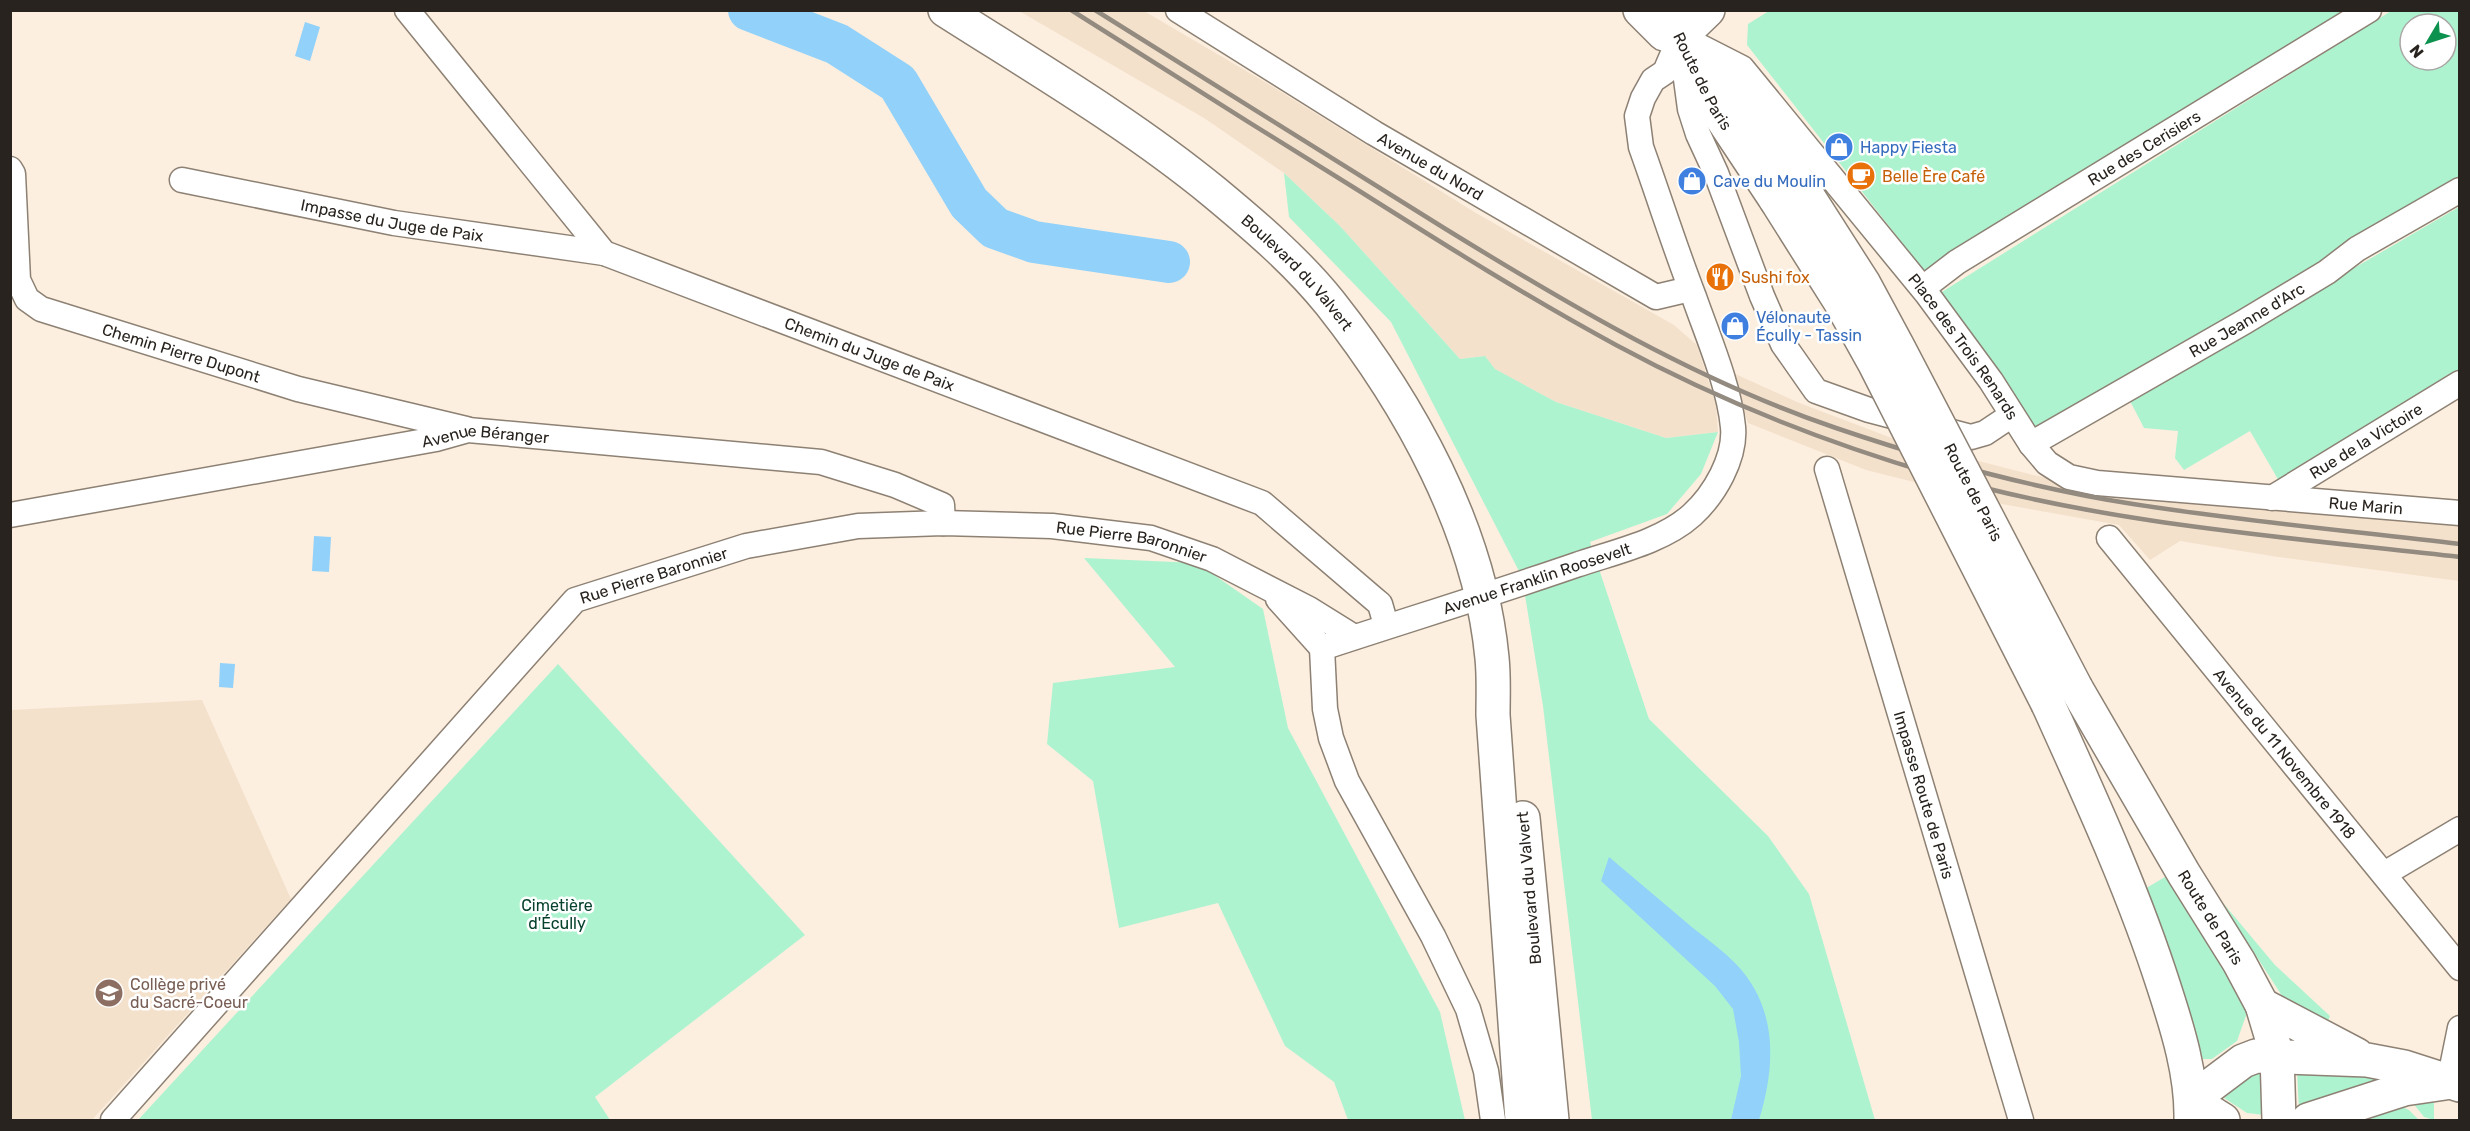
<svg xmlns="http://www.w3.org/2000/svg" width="2470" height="1131" font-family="Rubik,sans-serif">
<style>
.built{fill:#f4e1cc}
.green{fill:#aef3d0;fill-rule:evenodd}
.water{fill:#91d1fa}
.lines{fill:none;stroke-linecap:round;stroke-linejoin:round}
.river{stroke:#91d1fa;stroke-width:42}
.street-casing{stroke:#8d8174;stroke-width:27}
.secondary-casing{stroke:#8d8174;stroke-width:36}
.primary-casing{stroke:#8d8174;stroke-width:36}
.street{stroke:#fff;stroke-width:24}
.secondary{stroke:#fff;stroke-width:33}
.primary{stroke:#fff;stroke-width:33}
.rail{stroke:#938a80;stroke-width:4.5}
.primary-bridge-casing{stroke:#8d8174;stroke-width:36;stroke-linecap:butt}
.primary-bridge{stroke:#fff;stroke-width:33}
.labels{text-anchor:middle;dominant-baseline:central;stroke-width:5;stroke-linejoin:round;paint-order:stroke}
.street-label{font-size:16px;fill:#28231e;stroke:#fff}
.shop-label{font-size:16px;fill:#366cbe;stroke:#fff;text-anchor:start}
.food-label{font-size:16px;fill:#c56008;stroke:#fff;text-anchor:start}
.park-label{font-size:16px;fill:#07422c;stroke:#fff}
.education-label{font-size:16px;fill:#785e54;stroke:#fff;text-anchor:start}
</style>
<rect width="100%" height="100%" fill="#fcefdf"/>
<path class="built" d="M 1019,11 L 1144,11 L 1265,82 L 1476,213 L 1674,325 L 1697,345 L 1716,405 L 1718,432 L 1666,438 L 1556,402 L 1494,369 L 1485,356 L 1460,359 L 1340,226 L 1284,173 L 1204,118 Z
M 1731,372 L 1797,402 L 1897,440 L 2033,475 L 2109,491 L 2459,522 L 2459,581 L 2278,557 L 2180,541 L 2150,560 L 2119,525 L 2002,504 L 1866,470 L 1748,423 Z
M 202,700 L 291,899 L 92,1120 L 11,1120 L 11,710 Z"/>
<path class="green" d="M 1769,11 L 2348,11 L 1925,272 L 1747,45 L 1748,24 Z
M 2391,11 L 2459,11 L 2459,184 L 2038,437 L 1937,295 ZM 2410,24 L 2446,24 L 2446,60 L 2410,60 Z
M 1284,173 L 1340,226 L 1460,359 L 1485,356 L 1495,369 L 1556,402 L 1666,438 L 1718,432 L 1701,474 L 1667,514 L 1590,542 L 1649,719 L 1768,836 L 1809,894 L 1875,1120 L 1592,1120 L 1543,706 L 1522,577 L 1391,322 L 1289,217 Z
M 2459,207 L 2459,369 L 2279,481 L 2250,431 L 2184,470 L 2175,458 L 2178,431 L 2144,428 L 2129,399 Z
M 1084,558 L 1197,563 L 1263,609 L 1288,728 L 1440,1012 L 1465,1120 L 1348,1120 L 1334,1082 L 1285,1046 L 1218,903 L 1119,928 L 1093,781 L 1047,744 L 1053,683 L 1175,667 Z
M 558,664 L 805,935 L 595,1097 L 610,1120 L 138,1120 Z
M 2165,877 L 2169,878 L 2248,1010 L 2237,1041 L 2212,1059 L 2203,1059 L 2183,996 L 2143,890 Z
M 2218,897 L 2275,965 L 2330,1016 L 2327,1024 L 2286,1002 Z
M 2256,1070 L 2263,1072 L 2265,1115 L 2247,1113 L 2224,1098 L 2228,1092 Z
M 2297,1071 L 2392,1075 L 2299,1111 Z
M 2434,1101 L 2434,1120 L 2424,1117 L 2413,1103 Z
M 2400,1106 L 2409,1110 L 2419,1120 L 2358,1120 Z"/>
<path class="water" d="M 305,22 L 320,27 L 310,61 L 295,56 Z
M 314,536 L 331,537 L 329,572 L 312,571 Z
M 220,663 L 235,664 L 233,688 L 219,687 Z
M 1609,857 C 1637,881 1665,904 1693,928 C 1707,939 1722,950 1735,963 C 1778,1007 1776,1065 1759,1120 L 1731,1120 L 1741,1076 L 1739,1042 L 1733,1009 L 1715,986 L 1601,881 Z"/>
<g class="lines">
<path class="river" d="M 749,10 L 837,44 L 898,83 L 969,203 L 995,228 L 1034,242 L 1169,262"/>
<g class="street-casing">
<g id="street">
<path id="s1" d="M 407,10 L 604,253 L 1262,503 L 1374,599 L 1380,604 L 1386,625"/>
<path id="s2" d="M 1178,10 L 1374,133 L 1656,297 L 1690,289"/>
<path id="s3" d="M 1693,43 L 1742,68 L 1927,294 L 1991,381 L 2031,444 L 2047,463 L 2069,477 L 2097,483 L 2460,513"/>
<path d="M 1683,57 L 1690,109 L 1698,134 L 1716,173 L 1762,296 L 1783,344 L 1816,391 L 1869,410 L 1971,437 L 1985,433 L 2012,415"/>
<path id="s4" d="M 10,169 L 13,174 L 18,280 L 27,299 L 41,309 L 298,389 L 466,429"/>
<path id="s5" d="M 182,180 L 394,223 L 604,253"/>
<path id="s6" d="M 1923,288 L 1957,262 L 2369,10"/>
<path id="s7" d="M 2031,444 L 2244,322 L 2327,272 L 2357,249 L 2460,190"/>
<path id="s8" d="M 1827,469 L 2021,1120"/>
<path id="s9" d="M 2272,498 L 2460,383"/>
<path id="s10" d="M 10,515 L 436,439 L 468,430 L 821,462 L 895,485 L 942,505 L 943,523"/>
<path id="s11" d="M 2109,538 L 2460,968"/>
<path d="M 1278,599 L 1322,648"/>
<path id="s12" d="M 1322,648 C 1407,620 1492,594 1576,565 C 1614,552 1662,542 1692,515 C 1714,495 1736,458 1733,427 C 1729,385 1708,337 1694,297 C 1675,248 1659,197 1641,147 L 1637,116 L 1643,98 L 1653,80 L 1665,72 L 1680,37"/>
<path d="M 1322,648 L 1325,709 L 1331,738 L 1347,781 L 1433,936 L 1468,1009 L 1486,1071 L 1493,1120"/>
<path d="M 2384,874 L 2460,829"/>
<path d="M 2449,1082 L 2460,1028"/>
<path id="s13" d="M 113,1120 L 575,600 L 746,546 L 858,526 L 943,523 L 1052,526 L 1151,538 L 1212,559 L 1309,609 L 1354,637"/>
</g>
</g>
<g class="secondary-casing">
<path id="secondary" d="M 1680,37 L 1708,10
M 2262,1005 L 2357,1055
M 2223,1120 L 2191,1100 L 2243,1061 L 2256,1056 L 2367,1060 L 2404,1067 L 2460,1085
M 2308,1120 L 2404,1089 L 2445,1083"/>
</g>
<g class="primary-casing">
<g id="primary">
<path id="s14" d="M 945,10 C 1036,68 1131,124 1214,192 C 1255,226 1297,262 1330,303 C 1409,403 1480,529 1492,658 C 1494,677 1493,696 1493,715 L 1522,1120"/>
<path d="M 1640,10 L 1664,34 L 1680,37"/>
<path id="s15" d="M 1672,10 L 1677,20 L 1680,37 L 1715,108 L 1776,200"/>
<path d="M 1703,61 L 1747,109 L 1800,184"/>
<path id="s16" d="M 2076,688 L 2184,874 L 2239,962 L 2262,1005 L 2277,1055 L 2279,1120"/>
<path d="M 2048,704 C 2090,797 2133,890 2164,987 C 2178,1030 2192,1075 2191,1120"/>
<path d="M 1523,818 L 1552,1120"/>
</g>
</g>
<use href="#street" class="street"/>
<use href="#secondary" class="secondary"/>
<use href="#primary" class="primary"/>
<path class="rail" d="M 1071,10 C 1167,71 1264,132 1361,192 C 1445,245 1529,298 1616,345 C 1716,399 1824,442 1933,474 C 2104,524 2284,537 2460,557
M 1095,10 C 1211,83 1327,156 1444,228 C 1569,305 1697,381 1836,428 C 1933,461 2032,488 2133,504 C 2241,521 2351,531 2460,544"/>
<g class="primary-bridge-casing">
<g id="primary-bridge">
<path id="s17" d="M 1800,184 L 1864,284 L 1898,347 L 2076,688"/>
<path d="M 1776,200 L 1841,303 L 1875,364 L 2048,704"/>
</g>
</g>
<use href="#primary-bridge" class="primary-bridge"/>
</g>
<defs>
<g id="shop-disc" transform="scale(1.5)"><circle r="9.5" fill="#3f7fe0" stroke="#fff"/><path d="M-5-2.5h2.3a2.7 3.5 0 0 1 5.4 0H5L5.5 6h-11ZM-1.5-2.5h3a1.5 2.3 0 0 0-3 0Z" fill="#fff"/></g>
<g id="cafe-disc" transform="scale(1.5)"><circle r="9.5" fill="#e8710a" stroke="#fff"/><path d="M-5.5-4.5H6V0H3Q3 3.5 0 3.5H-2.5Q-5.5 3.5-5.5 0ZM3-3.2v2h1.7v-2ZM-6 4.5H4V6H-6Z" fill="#fff"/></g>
<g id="restaurant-disc" transform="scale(1.5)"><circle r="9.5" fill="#e8710a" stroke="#fff"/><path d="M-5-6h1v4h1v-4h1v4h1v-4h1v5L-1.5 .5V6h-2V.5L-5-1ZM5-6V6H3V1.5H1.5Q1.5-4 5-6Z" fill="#fff"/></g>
<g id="school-disc" transform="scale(1.5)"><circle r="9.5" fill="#8d6e63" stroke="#fff"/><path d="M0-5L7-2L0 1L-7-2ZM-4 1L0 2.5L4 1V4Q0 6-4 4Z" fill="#fff"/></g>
</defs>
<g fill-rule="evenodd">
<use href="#shop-disc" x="1839" y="147"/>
<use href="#cafe-disc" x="1861" y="176"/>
<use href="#shop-disc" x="1692" y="181"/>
<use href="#restaurant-disc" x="1720" y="277"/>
<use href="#shop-disc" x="1735" y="326"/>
<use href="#school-disc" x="109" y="993"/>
</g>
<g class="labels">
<g class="street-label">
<text stroke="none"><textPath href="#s15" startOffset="78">Route de Paris</textPath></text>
<text stroke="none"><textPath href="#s6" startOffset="262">Rue des Cerisiers</textPath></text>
<text stroke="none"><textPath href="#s2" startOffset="297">Avenue du Nord</textPath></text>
<text stroke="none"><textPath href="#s5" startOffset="214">Impasse du Juge de Paix</textPath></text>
<text stroke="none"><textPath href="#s14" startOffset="441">Boulevard du Valvert</textPath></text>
<text stroke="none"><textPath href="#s7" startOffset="249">Rue Jeanne d'Arc</textPath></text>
<text stroke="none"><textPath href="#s3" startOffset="411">Place des Trois Renards</textPath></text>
<text stroke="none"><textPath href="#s4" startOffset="297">Chemin Pierre Dupont</textPath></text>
<text stroke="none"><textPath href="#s1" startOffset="597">Chemin du Juge de Paix</textPath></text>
<text stroke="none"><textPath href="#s10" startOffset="483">Avenue Béranger</textPath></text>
<text stroke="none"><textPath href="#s9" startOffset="110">Rue de la Victoire</textPath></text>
<text stroke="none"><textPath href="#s17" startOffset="354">Route de Paris</textPath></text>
<text stroke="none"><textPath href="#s3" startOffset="879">Rue Marin</textPath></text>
<text stroke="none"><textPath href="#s13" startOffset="1264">Rue Pierre Baronnier</textPath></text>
<text stroke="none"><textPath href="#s13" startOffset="778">Rue Pierre Baronnier</textPath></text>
<text stroke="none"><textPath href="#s12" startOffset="226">Avenue Franklin Roosevelt</textPath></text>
<text stroke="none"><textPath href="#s11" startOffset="278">Avenue du 11 Novembre 1918</textPath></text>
<text stroke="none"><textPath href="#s8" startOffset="340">Impasse Route de Paris</textPath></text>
<text transform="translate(1529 888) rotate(-95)">Boulevard du Valvert</text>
<text stroke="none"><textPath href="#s16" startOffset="266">Route de Paris</textPath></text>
</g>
<g class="shop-label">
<text x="1860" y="147">Happy Fiesta</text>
<text x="1713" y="181">Cave du Moulin</text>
<text x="1756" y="317">Vélonaute<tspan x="1756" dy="18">Écully - Tassin</tspan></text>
</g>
<g class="food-label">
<text x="1882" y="176">Belle Ère Café</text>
<text x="1741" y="277">Sushi fox</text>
</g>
<g class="park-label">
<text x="557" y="905">Cimetière<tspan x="557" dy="18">d'Écully</tspan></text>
</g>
<g class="education-label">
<text x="130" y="984">Collège privé<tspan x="130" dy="18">du Sacré-Coeur</tspan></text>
</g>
</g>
<rect width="2470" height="1131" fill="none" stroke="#28231e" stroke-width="24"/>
<g transform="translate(2428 42) rotate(231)"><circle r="28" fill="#ffffff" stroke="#a9a7a5" stroke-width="1.5"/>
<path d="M0-4.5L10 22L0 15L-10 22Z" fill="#0d914f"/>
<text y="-9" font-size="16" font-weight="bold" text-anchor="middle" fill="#28231e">N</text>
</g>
</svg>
